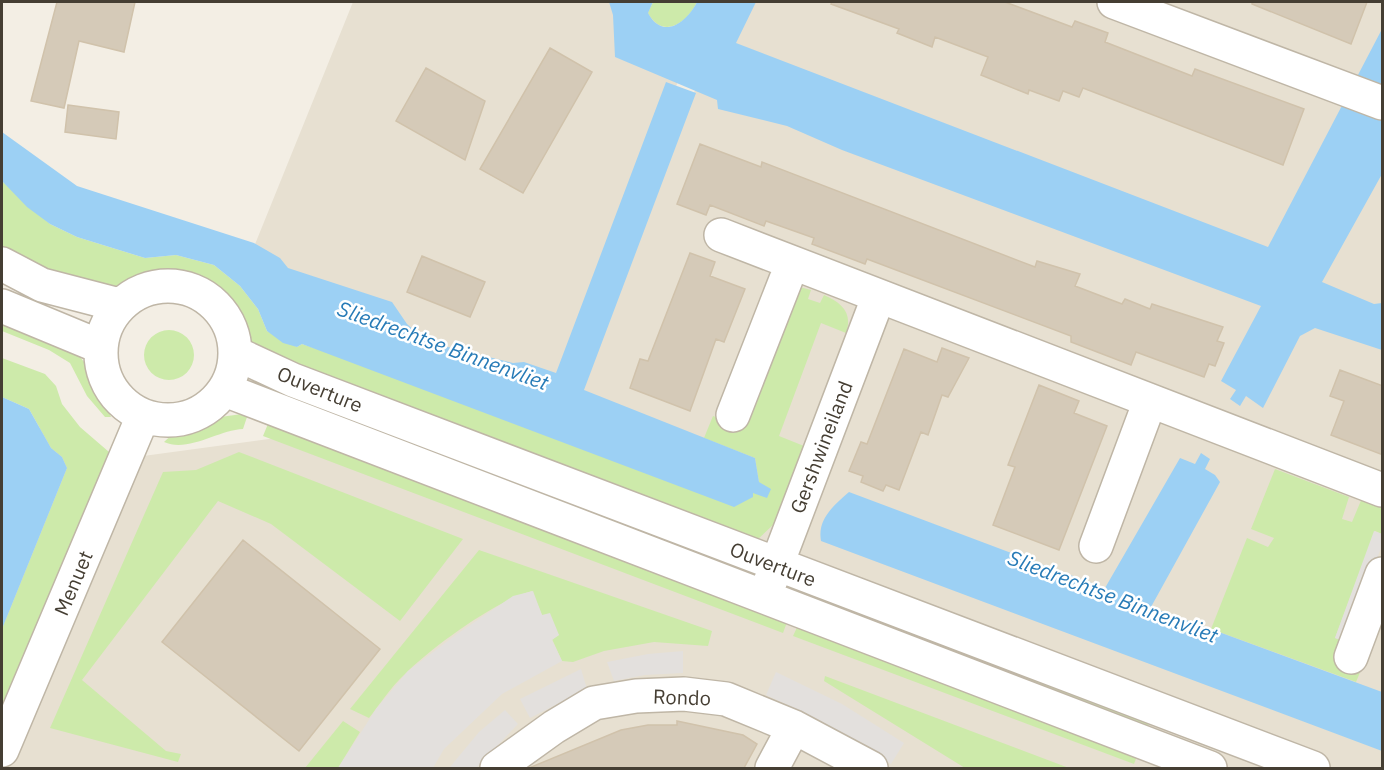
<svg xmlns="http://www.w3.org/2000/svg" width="1384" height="770" font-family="'IBM Plex Sans',sans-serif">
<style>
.residential{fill:#e7e0d1}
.green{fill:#cdeaaa}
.parking{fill:#e3e0dd}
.water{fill:#9cd0f4}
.building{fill:#d5cab8;stroke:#d0c2ab;stroke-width:1.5}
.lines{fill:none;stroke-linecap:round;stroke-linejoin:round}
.minor-casing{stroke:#bfb6a6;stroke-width:36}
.minor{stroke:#fff;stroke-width:33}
.labels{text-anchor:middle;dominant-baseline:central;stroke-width:5;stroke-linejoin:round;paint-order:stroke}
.street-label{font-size:20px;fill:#453e33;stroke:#fff}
.water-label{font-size:21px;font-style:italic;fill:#277bb7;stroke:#fff}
</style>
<rect width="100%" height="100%" fill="#f3eee4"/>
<path class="residential" d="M 353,2 L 648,2 L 683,69 L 553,393 L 247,264 Z
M 735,2 L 1382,2 L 1382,768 L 2,768 L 2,397 L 84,464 L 566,399 L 711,52 Z"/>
<path class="green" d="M 653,2 L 697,2 C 687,23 663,40 648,13 Z
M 2,181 L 50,224 L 77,237 L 145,258 L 176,255 L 214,265 L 240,286 L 258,309 L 267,331 L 297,347 L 302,344 L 753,493 L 759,482 L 755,458 L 704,438 L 713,416 L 735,424 L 739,413 L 751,416 L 791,309 L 796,286 L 811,290 L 808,299 L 820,303 L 824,295 C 842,303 853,313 846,333 L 821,323 L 779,436 L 804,446 L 774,524 L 757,540 L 250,347 L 233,313 L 222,301 L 193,282 L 176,277 L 155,279 L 117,291 L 83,288 L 2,251 Z
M 2,317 L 77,353 L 92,372 L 111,417 L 105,417 L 87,396 L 70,363 L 49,350 L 2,331 Z
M144 355a25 25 0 1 1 50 0a25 25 0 1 1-50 0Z
M 2,358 L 45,374 L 56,386 L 62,404 L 80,427 L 109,452 L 104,470 L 2,711 L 2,629 L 67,468 L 62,457 L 51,448 L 29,409 L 2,397 Z
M 248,414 L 243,429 C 218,430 188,453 164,442 C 180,425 225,414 248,414 Z
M 270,419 L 790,614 L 783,633 L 263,436 Z
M 239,452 L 463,539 L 400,621 L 271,524 L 218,501 L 82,680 L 166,751 L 181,754 L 178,762 L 50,728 L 163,472 L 196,470 Z
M 1275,469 L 1349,497 L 1342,519 L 1352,522 L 1362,498 L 1382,508 L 1382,534 L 1375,531 L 1335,638 L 1347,642 L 1364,663 L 1356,682 L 1211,629 L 1247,538 L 1268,547 L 1274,538 L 1251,529 Z
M 479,550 L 712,631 L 708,646 L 654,642 L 604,651 L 573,662 L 562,661 L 552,639 L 559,635 L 542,615 L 532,591 C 495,601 432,647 404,675 C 391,687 380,704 369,718 L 350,709 Z
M 897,618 L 1152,715 L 1146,731 L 892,634 Z
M 801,619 L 1140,748 L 1134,764 L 793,636 Z
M 825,676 L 1069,768 L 965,768 L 824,681 Z
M 343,721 L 360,732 L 338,768 L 305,768 Z"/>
<path class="parking" d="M 1374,531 L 1382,534 L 1382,545 L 1347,642 L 1335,638 Z
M 533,591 L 542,615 L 550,613 L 559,635 L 552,640 L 562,661 L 502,694 L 444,749 L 433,768 L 338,768 L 376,709 L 408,671 L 457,634 L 513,596 Z
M 683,651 L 683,673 L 645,675 L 614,681 L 607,662 L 648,654 Z
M 581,669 L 587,689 L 530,718 L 520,699 Z
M 776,672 L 842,704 L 904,743 L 891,764 L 819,720 L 766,695 Z
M 505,710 L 518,724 L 476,768 L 450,767 L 479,732 Z"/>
<path class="water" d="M 609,2 L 653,2 L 648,13 C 663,41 687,22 697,2 L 756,2 L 736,43 L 1268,247 L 1382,29 L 1382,174 L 1322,282 L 1374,304 L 1382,303 L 1382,350 L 1315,328 L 1300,336 L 1263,408 L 1246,396 L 1240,406 L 1230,399 L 1236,390 L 1221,381 L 1261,306 L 842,150 L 787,126 L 718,109 L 717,100 L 615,57 L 613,15 Z
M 666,82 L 696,93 L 584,390 L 755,458 L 759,482 L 771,489 L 767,498 L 753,493 L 753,497 L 734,507 L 302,344 L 297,347 L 283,343 L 267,331 L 258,309 L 240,286 L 214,265 L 176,255 L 145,258 L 77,237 L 50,224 L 27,207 L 2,181 L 2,132 L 77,186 L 254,243 L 280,258 L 288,268 L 392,302 L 407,324 L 416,332 L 448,347 L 513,363 L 524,362 L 556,373 Z
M 2,397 L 29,409 L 51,448 L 62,457 L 67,468 L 2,629 Z
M 1201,453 L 1210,459 L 1205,469 L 1215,475 L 1220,482 L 1151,607 L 1382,692 L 1382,751 L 821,541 C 817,519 834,505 849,492 L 1105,588 L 1180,458 L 1195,464 Z"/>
<path class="building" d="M 57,2 L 135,2 L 124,52 L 79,41 L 64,108 L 31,101 Z
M 832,2 L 1005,2 L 1072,27 L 1075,21 L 1108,33 L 1105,42 L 1192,76 L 1195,69 L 1304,109 L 1283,165 L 1083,88 L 1079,97 L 1063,91 L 1059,101 L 1029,90 L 1028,94 L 981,75 L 988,57 L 935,37 L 932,47 L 897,33 L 899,29 L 831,4 Z
M 1252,2 L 1367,2 L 1351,44 L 1252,4 Z
M 550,48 L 592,72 L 523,193 L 480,169 Z
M 426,68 L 485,101 L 465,160 L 396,121 Z
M 68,105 L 119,112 L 116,139 L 65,132 Z
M 700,144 L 761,167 L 762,162 L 1035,267 L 1037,261 L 1080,274 L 1075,286 L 1122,304 L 1125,299 L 1150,309 L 1152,304 L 1223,327 L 1217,341 L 1224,343 L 1215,366 L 1209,364 L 1204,377 L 1136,352 L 1131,365 L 1071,342 L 1071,336 L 867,259 L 865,264 L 812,244 L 814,238 L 766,221 L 764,226 L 710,205 L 706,215 L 677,204 Z
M 690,253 L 715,262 L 710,276 L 745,289 L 724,342 L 716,339 L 690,411 L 630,388 L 640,359 L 648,361 Z
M 422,256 L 485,282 L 470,317 L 407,292 Z
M 942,348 L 969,358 L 948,397 L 942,395 L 928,435 L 921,432 L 899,490 L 886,485 L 883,491 L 861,482 L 863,476 L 849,471 L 861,442 L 867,444 L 904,349 L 937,362 Z
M 1340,370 L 1383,386 L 1383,455 L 1331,435 L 1344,401 L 1330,396 Z
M 1039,385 L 1079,401 L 1074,413 L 1107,426 L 1059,550 L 993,525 L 1015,467 L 1008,465 Z
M 243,540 L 380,649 L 299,751 L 162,642 Z
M 677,721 L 743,735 L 757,744 L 744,768 L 529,768 L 621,730 L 648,725 L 677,725 Z"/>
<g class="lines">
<g class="minor-casing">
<path id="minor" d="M 1114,2 L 1382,103
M 721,235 L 1382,490
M 2,264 L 42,285 L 119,305
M101 353a67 67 0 1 1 134 0a67 67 0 1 1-134 0Z
M 2,306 L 101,347
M 235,353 L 293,380 L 1313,768
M 225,390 L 1210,768
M 733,415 L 792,264
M 1096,546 L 1150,401
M 769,585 L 878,298
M 1351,657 L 1382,574
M 2,750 L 143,416
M 497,768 L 554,727 L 594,703 L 636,696 L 684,694 L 726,699 L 794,727 L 871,768
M 772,768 L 794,727"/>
</g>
<use href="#minor" class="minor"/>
</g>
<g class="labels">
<g class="street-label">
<text transform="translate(320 389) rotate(22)">Ouverture</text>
<text transform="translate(821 447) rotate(-69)">Gershwineiland</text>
<text transform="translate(773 564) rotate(21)">Ouverture</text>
<text transform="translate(73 583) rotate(-67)">Menuet</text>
<text transform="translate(682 697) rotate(2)">Rondo</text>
</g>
<g class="water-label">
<text transform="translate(443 345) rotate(20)">Sliedrechtse Binnenvliet</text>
<text transform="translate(1113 596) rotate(21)">Sliedrechtse Binnenvliet</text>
</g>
</g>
<rect width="1384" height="770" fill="none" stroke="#453e33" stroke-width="6"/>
</svg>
